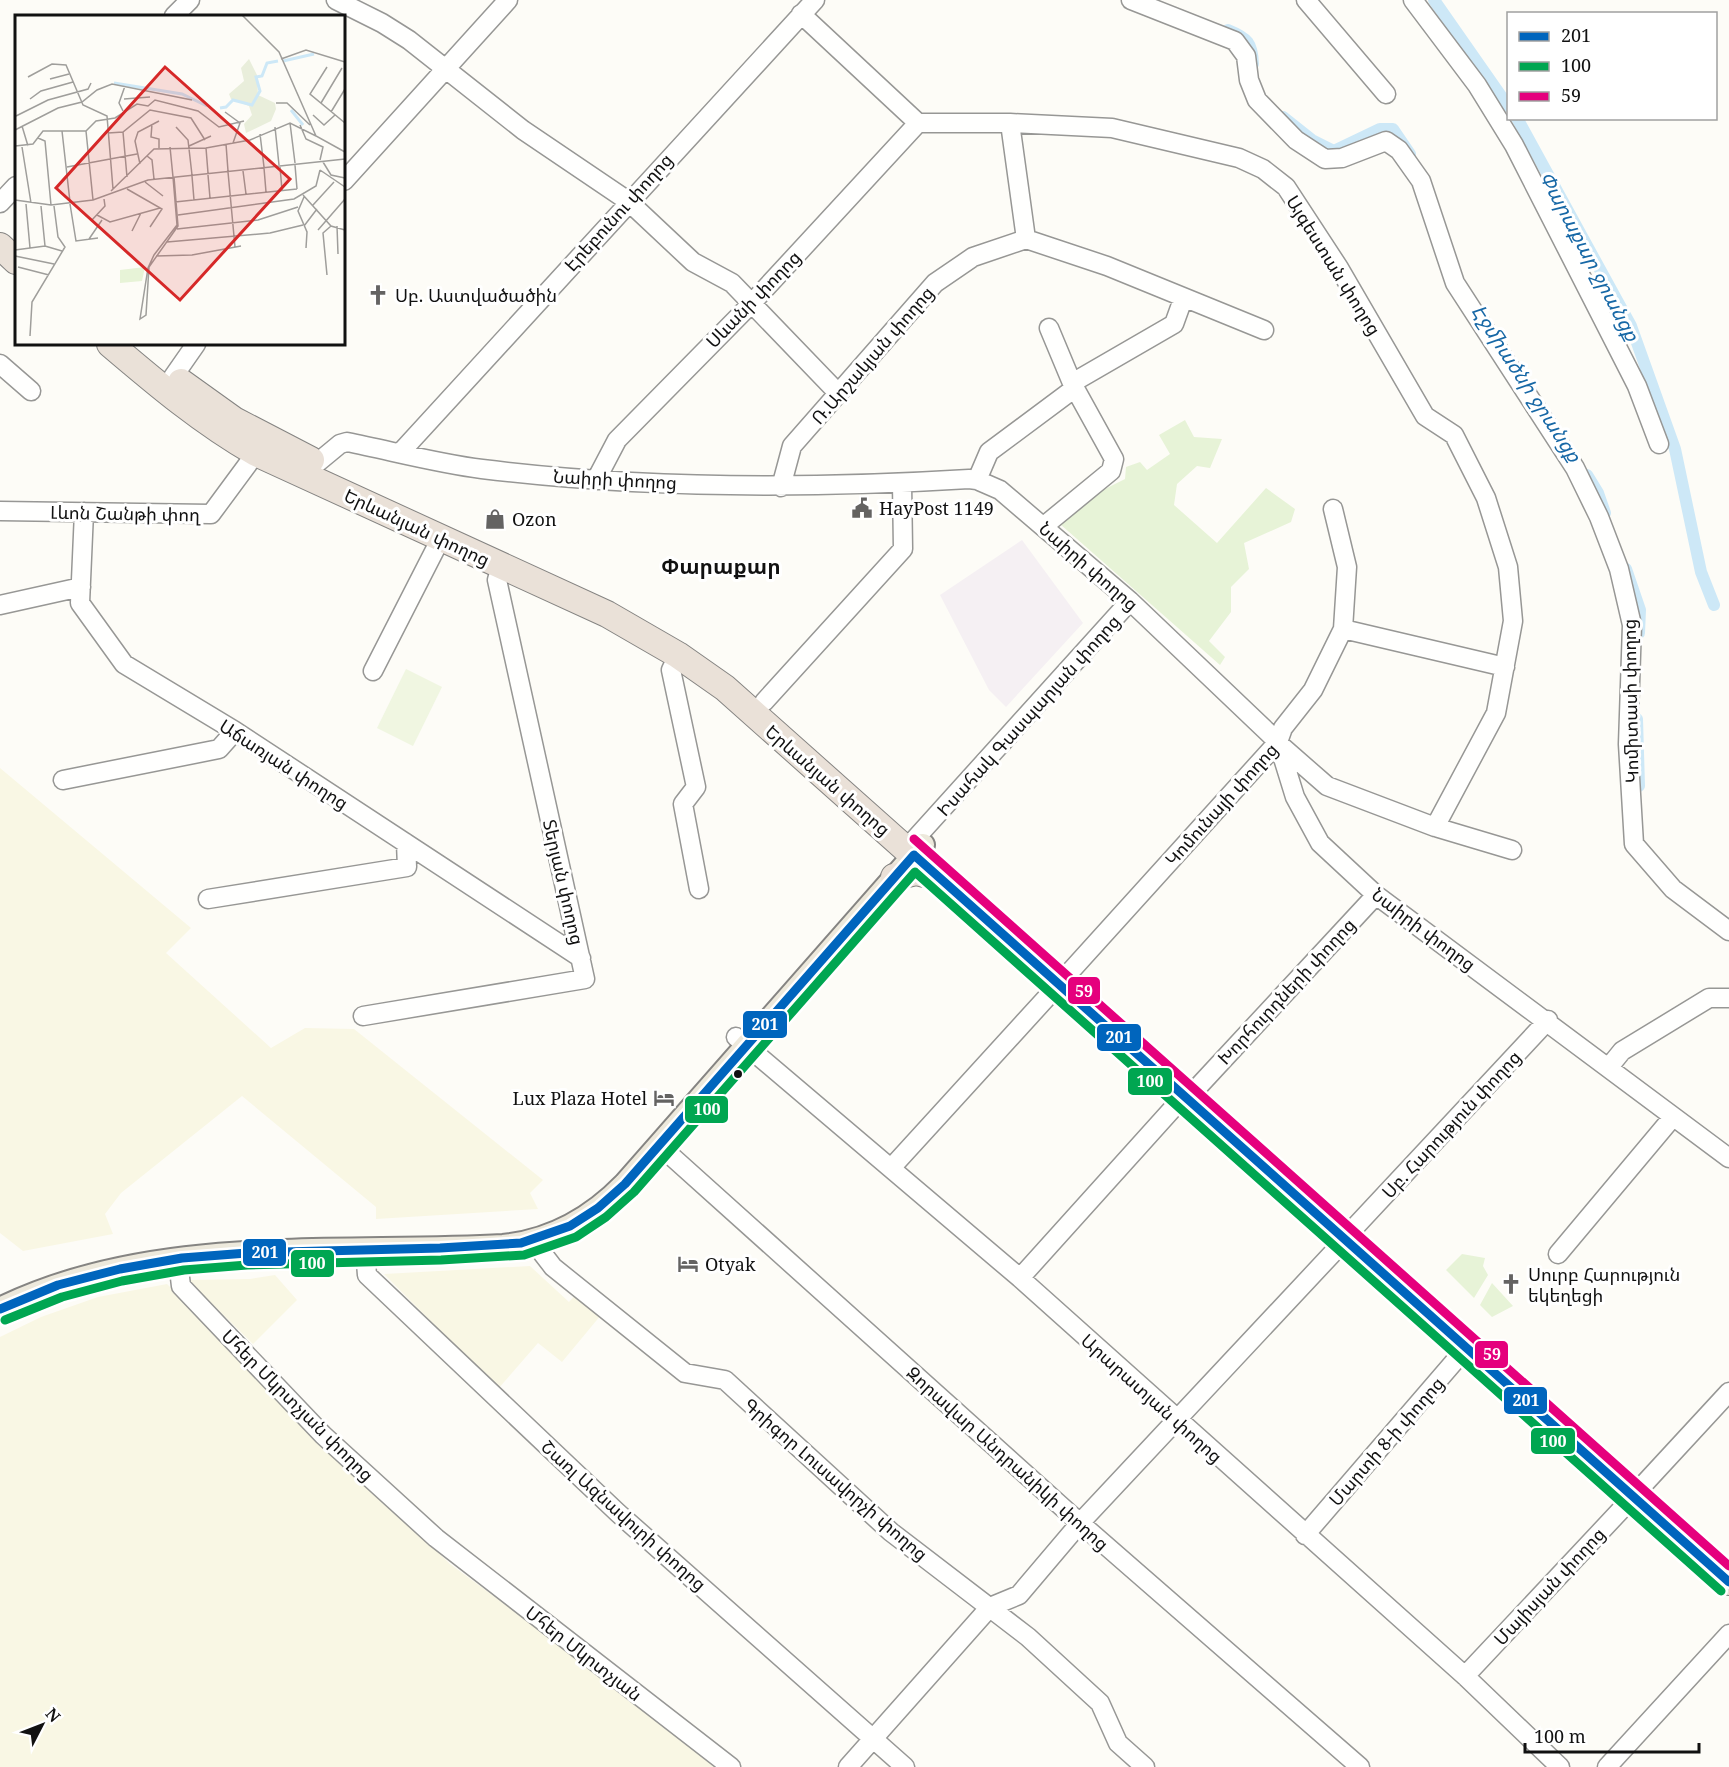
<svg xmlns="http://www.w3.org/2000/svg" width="1729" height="1767" font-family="'Noto Serif','Noto Sans Armenian',serif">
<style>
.industrial{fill:#f5f0f3}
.farmland{fill:#f9f7e4}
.green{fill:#e7f3d7}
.pitch{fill:#f0f6e1}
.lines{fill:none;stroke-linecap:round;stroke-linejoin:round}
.canal{stroke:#cde8f7;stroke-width:12}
.minor-casing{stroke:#979795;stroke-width:21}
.major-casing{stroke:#858482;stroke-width:26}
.highway-casing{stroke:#858482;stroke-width:28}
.minor{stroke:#fffffe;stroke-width:18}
.major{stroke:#ede9dc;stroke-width:22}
.highway{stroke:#eae1d8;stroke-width:26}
.bus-1-casing{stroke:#fff;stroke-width:14}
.bus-2-casing{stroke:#fff;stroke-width:14}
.bus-3-casing{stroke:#fff;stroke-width:14}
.bus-1{stroke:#0065bd;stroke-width:9}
.bus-2{stroke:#00a651;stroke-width:9}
.bus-3{stroke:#e5007d;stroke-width:9}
.bus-dot{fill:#111;stroke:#fff;stroke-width:2}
.labels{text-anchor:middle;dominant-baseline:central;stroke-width:6;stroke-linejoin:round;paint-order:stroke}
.street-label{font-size:18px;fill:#111;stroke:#fff}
.poi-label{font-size:18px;fill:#111;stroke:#fff;text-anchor:start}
.water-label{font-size:20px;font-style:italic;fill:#1768a6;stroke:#fff}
.quarter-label{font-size:21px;font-weight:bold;fill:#111;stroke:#fff}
.inset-river{fill:none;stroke:#cde8f7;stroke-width:3}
.inset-road{fill:none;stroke:#9f9e9b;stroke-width:1.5}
.view{fill:#d62828;fill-opacity:0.15;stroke:#d62828;stroke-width:3}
.inset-edge{fill:none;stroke:#111;stroke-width:3}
.line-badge{stroke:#fff;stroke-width:2}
.badge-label{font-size:16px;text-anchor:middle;font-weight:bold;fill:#fff}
</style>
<rect width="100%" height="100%" fill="#fdfcf7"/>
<path class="industrial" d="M 1022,540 L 1083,623 L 1006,707 L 989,690 L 940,595 Z"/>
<path class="farmland" d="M 0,768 L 191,928 L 166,953 L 271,1048 L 305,1028 L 354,1029 L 543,1180 L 530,1193 L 538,1209 L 376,1219 L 376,1207 L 242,1096 L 121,1193 L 105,1214 L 113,1234 L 23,1251 L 0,1233 Z
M 530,1266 L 569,1302 L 577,1293 L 601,1315 L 562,1362 L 538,1343 L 498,1389 L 384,1274 Z
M 275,1275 L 297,1300 L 253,1344 L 188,1280 L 250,1279 Z
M 167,1284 L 450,1564 L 727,1767 L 0,1767 L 0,1337 L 41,1317 L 98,1297 Z"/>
<path class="green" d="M 1185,420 L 1194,437 L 1222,439 L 1210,468 L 1197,466 L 1177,484 L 1174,505 L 1217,543 L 1266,488 L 1295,509 L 1291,522 L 1244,543 L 1249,569 L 1231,587 L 1231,612 L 1209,641 L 1225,657 L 1220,665 L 1060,524 L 1085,499 L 1125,479 L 1126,467 L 1140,462 L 1147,470 L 1170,454 L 1159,435 Z
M 1462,1254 L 1485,1258 L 1483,1266 L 1488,1275 L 1474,1298 L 1446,1270 Z
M 1492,1283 L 1513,1306 L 1492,1317 L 1480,1305 Z"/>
<path class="pitch" d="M 406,669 L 442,687 L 413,746 L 377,728 Z"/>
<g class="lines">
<path class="canal" d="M 1434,0 L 1508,106
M 1228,30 C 1248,38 1252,43 1253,64
M 1283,117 L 1312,140 L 1334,151 L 1380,129 L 1393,129 L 1410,154
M 1517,118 L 1631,326 L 1675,449 L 1701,572 L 1714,605
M 1587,475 L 1598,493 L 1605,513
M 1626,569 L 1640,610 L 1639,633
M 1637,719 L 1639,786"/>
<g class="minor-casing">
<path id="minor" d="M 336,0 L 382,23 L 409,40 L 523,130 L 628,201 L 693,262 L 732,283 L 838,393
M 1131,0 L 1235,41 L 1246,56 L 1249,80 L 1257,100 L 1296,140 L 1325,159 L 1342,158 L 1386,141 L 1399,150 L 1421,181 L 1455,283 L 1575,468 L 1599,517 L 1619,569 L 1632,625 L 1628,744 L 1634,844 L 1673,889 L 1729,931
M 1306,0 L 1386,94
M 1413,0 L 1477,85 L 1514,145 L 1637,386 L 1659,444
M 801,14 L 918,123 L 1010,123 L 1112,128 L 1239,158 L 1263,169 L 1286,187 L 1339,268 L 1425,416 L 1454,435 L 1486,498 L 1508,567 L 1513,621 L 1496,713 L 1435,827
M 174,16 L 190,0
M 1010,123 L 1026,239
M 344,181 L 508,0
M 0,203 L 16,186
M 1049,328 L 1072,383
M 0,364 L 31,391
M 173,377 L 196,344
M 400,453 L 815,0
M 317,463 L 340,444 L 347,442 C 392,451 436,463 482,469 C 643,489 807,489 969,479 L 977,480 L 1000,490 L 1130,601 L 1278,742 L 1295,797 L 1320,843 L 1376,895 L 1729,1158
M 596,480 L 617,440 L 751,304 L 918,123
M 977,480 L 989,452 L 1075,388
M 781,487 L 792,446 L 935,283 L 973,257 L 1026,239 L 1107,266 L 1264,330
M 0,511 L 211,514 L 256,453
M 84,512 L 80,603 L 124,664 L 235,731 L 581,958
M 1044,526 L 1111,471 L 1114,459 L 1072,383 L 1174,324 L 1183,299
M 0,605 L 81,587
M 1343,629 L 1505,667
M 678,655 L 671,670 L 696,787 L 683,804 L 699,889
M 373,671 L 441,538
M 764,702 L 903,549 L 902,483
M 1279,744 L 1327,786 L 1435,827 L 1512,850
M 63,780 L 219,749 L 235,731
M 915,839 L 1130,601
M 208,899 L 407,867 L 406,843
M 1068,974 L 1278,742 L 1283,728 L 1313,690 L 1343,629 L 1347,567 L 1333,509
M 363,1016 L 585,979 L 497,580 L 501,566
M 736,1037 L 1020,1278 L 1465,1676 L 1560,1767
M 1609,1067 L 1622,1051 L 1709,998 L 1729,998
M 1197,1088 L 1376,895
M 659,1145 L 1080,1523 L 1360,1767
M 892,1167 L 1059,984
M 1354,1228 L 1548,1020
M 539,1239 L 543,1254 L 553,1267 L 685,1373 L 725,1380 L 891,1532 L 1028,1637 L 1100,1703 L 1118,1743 L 1145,1767
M 365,1250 L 367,1275 L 618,1513 L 905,1767
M 1558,1254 L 1672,1118
M 178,1260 L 181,1286 L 323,1435 L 436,1538 L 731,1767
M 1020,1278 L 1184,1096
M 1644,1484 L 1729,1392
M 1305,1535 L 1466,1348
M 1465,1676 L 1633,1497
M 848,1767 L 990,1607 L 1019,1595 L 1080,1523 L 1345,1240
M 1607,1767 L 1729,1634"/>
</g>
<g class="major-casing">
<path id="major" d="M 0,1309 C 152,1234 338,1255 503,1246 C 552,1241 591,1219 625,1184 L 923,845"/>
</g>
<g class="highway-casing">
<path id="highway" d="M 0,246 L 16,261
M 110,344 C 157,384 202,422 256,453 L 607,614 L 678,655 L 725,688 L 1729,1582
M 181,382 L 234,420 L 311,460
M 894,877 L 916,872 L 940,878"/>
</g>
<use href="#minor" class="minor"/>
<use href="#major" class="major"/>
<use href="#highway" class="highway"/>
<g class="bus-1-casing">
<path id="bus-1" d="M 0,1309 L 58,1285 L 120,1269 L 182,1258 L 247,1253 L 440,1248 L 521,1243 L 570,1226 L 598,1208 L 625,1184 L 914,855 L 1729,1582"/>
</g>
<g class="bus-2-casing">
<path id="bus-2" d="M 5,1320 L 62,1297 L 122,1281 L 184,1270 L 247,1265 L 441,1260 L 524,1255 L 576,1237 L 606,1217 L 634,1192 L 915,872 L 1721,1591"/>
</g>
<g class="bus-3-casing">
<path id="bus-3" d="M 914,839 L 1729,1566"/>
</g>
<use href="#bus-1" class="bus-1"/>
<use href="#bus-2" class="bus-2"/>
<use href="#bus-3" class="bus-3"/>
</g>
<defs>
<g id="church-bare" transform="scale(1.62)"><path d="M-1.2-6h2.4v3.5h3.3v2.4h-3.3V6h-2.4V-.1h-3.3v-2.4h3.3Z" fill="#646362" stroke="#fff" stroke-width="2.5" paint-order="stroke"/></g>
<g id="civic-bare" transform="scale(1.62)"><path d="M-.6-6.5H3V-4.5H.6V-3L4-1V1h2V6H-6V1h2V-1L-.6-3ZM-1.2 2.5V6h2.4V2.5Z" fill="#646362" stroke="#fff" stroke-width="2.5" paint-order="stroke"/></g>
<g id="shop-bare" transform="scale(1.62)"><path d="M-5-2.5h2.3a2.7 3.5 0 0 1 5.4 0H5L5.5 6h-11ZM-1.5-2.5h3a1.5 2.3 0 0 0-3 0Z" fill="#646362" stroke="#fff" stroke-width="2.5" paint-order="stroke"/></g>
<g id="hotel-bare" transform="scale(1.62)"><path d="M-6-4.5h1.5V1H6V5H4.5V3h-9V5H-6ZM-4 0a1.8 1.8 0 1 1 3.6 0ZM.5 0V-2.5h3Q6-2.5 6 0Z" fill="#646362" stroke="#fff" stroke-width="2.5" paint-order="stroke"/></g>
</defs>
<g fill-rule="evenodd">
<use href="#church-bare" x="378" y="295"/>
<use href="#civic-bare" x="862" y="508"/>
<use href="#shop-bare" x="495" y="519"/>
<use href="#hotel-bare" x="664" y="1098"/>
<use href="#hotel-bare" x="688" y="1264"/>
<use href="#church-bare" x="1511" y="1284"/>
</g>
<circle class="bus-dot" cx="738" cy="1074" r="5"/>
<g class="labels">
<g class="street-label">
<text transform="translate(618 212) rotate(-48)">Էրեբունու փողոց</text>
<text transform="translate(1334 265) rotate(58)">Այգեստան փողոց</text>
<text transform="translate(753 299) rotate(-46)">Սևանի փողոց</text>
<text transform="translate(872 355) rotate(-49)">Ռ.Արշակյան փողոց</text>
<text transform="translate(615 479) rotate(3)">Նաիրի փողոց</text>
<text transform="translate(125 513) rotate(1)">Լևոն Շանթի փող</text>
<text transform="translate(417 527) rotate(25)">Երևանյան փողոց</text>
<text transform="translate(1089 566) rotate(41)">Նաիրի փողոց</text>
<text transform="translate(1630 701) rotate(-91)">Կոմիտասի փողոց</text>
<text transform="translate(1028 715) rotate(-48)">Իսահակ Գասպարյան փողոց</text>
<text transform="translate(284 764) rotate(33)">Աճառյան փողոց</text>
<text transform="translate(828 780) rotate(41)">Երևանյան փողոց</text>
<text transform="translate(1221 804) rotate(-48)">Կոմունայի փողոց</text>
<text transform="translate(564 882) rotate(77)">Տերյան փողոց</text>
<text transform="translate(1424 929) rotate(37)">Նաիրի փողոց</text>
<text transform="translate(1286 991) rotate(-47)">Խորհուրդների փողոց</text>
<text transform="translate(1451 1124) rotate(-47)">Սբ. Հարություն փողոց</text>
<text transform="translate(1152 1398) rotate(42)">Արարատյան փողոց</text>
<text transform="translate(298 1405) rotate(45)">Մհեր Մկրտչյան փողոց</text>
<text transform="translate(1386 1441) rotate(-49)">Մարտի 8-ի փողոց</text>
<text transform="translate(1008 1458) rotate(42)">Զորավար Անդրանիկի փողոց</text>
<text transform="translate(836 1479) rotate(41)">Գրիգոր Լուսավորչի փողոց</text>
<text transform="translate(624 1515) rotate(42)">Շառլ Ազնավուրի փողոց</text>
<text transform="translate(1549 1586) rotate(-47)">Մայիսյան փողոց</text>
<text transform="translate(584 1653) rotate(38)">Մհեր Մկրտչյան</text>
</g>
<g class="poi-label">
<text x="395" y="295">Սբ. Աստվածածին</text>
<text x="879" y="508">HayPost 1149</text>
<text x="512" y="519">Ozon</text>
<text x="647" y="1098" text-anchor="end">Lux Plaza Hotel</text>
<text x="705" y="1264">Otyak</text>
<text x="1528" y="1274">Սուրբ Հարություն<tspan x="1528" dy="21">եկեղեցի</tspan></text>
</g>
<g class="water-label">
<text transform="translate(1590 256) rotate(62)">Փարաքար ջրանցք</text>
<text transform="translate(1527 383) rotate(57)">Էջմիածնի ջրանցք</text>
</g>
<g class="quarter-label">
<text x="721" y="566">Փարաքար</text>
</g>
</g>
<g transform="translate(15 15)">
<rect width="330" height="330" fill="#fdfcf7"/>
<path d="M 130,252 L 127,266 L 105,268 L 105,255 Z" fill="#e7f3d7"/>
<path d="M 234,44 L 242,60 L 243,80 L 260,88 L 261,94 L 256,106 L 231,118 L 229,109 L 237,100 L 234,91 L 216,84 L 214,79 L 229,66 L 226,53 Z" fill="#e9eedb"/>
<path class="inset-river" d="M 268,46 L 299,39M 99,68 L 167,79 L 192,91M 205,93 L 211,92 L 218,85 L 237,90 L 245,76 L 241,62 L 247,61 L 252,48 L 263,46M 276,95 L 288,110"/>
<path class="inset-road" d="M 227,0 L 264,37 L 301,121 L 330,137M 266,44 L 291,35 L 330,47M 312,52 L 295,79 L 330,108M 13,62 L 37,49 L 51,50 L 68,90 L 92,101 L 98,174M 35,64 L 54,59M 15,84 L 26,76 L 58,67M 109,84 L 135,82M 261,88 L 272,88 L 295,110M 306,88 L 327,53M 108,96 L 104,88 L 110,71M 210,97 L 225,108 L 218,128M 316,97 L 330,74M 298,100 L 309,110 L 320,100M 1,101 L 33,85 L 73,74 L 76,68M 275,108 L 280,148M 137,109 L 136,122 L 144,124 L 144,133M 285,110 L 291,124 L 308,132 L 305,145M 7,111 L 13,131M 161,112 L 173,125 L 177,160M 260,112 L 264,150M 0,115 L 43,93 L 67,87 L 82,75 L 97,69 L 177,85M 47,116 L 55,187M 71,116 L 78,185M 108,117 L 112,162M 93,118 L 108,117 L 135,95 L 176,103 L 190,125M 245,119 L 249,152M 23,123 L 30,126 L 36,190M 211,129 L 213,156M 0,131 L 18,129 L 28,116 L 71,116 L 81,106 L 100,103 L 122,89 L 133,91 L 140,85 L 183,96 L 204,112 L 229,106M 174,131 L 196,121M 7,132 L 16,188M 155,132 L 158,162M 191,133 L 193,158M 132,141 L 137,145 L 139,164M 308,147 L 316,160 L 330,163M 125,149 L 120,126 L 123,117 L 144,106M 280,150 L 282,174M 52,152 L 122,139M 265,152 L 267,175M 249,153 L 251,177M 305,155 L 330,172M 228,156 L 231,179M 213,157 L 220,232M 193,160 L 195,183M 177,161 L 179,185M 158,162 L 162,210 L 139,240 L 133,253 L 125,304 L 131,300 L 134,252 L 163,211 L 159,162M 130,167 L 148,181M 112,174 L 147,194 L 135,212M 96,176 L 139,134 L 191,133 L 235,125 L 275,108 L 301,121M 288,180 L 316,211 L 330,215M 289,182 L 283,196 L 292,217 L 291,233M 0,185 L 36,190 L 78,185 L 133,165 L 330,144M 160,187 L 282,174M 11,189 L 15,233M 55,189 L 61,226 L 83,223M 298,190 L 319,167M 26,191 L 30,231M 82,200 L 95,207 L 145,193M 163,200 L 279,184 L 301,171 L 305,155M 76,206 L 90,191 L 89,184M 289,211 L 302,194M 322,211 L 323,239M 162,214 L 243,205 L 283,192M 303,215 L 330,184M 117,216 L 126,198M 74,224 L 87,205M 152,227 L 255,218 L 288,210M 0,235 L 30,231 L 47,236M 0,241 L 39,249M 141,241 L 177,240 L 226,231M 3,252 L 34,260M 312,260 L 308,218 L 316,211M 15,321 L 17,287 L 50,232 L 43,222 L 39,191"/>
<path class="view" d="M 150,52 L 275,164 L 165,285 L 41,173 Z"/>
<rect width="330" height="330" class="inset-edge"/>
</g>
<g class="line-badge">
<rect x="1067" y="976" width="34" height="29" rx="6" fill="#e5007d"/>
<rect x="742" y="1010" width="46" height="29" rx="6" fill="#0065bd"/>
<rect x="1096" y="1023" width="46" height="29" rx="6" fill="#0065bd"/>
<rect x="1127" y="1067" width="46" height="29" rx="6" fill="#00a651"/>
<rect x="684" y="1095" width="45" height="29" rx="6" fill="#00a651"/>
<rect x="242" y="1238" width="45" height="29" rx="6" fill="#0065bd"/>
<rect x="290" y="1249" width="45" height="29" rx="6" fill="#00a651"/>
<rect x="1474" y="1340" width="35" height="29" rx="6" fill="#e5007d"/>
<rect x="1503" y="1386" width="45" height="29" rx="6" fill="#0065bd"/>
<rect x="1530" y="1427" width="46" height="28" rx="6" fill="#00a651"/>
</g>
<g class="badge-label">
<text x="1084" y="997">59</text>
<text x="765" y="1030">201</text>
<text x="1119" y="1043">201</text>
<text x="1150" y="1087">100</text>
<text x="707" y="1115">100</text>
<text x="265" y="1258">201</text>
<text x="312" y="1269">100</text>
<text x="1492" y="1360">59</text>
<text x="1526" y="1406">201</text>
<text x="1553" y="1447">100</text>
</g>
<rect x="1507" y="12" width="210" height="108" fill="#ffffff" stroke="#a0a0a0" stroke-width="1.5"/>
<rect x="1519" y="32" width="30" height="9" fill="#0065bd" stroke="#a0a0a0" stroke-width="1.5"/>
<text x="1561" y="42" font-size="18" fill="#111111">201</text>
<rect x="1519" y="62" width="30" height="9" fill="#00a651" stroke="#a0a0a0" stroke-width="1.5"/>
<text x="1561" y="72" font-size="18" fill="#111111">100</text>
<rect x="1519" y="92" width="30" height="9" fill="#e5007d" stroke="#a0a0a0" stroke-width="1.5"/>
<text x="1561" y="102" font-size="18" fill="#111111">59</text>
<g transform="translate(42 1725) rotate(48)" stroke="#ffffff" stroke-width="4.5" paint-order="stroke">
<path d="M0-4.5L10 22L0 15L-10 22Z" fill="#111111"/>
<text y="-9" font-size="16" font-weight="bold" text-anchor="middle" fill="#111111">N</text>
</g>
<path d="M1525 1743v9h174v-9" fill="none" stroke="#111111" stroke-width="3"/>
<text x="1534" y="1743" font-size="18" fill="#111111" stroke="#ffffff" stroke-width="4.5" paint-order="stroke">100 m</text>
</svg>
